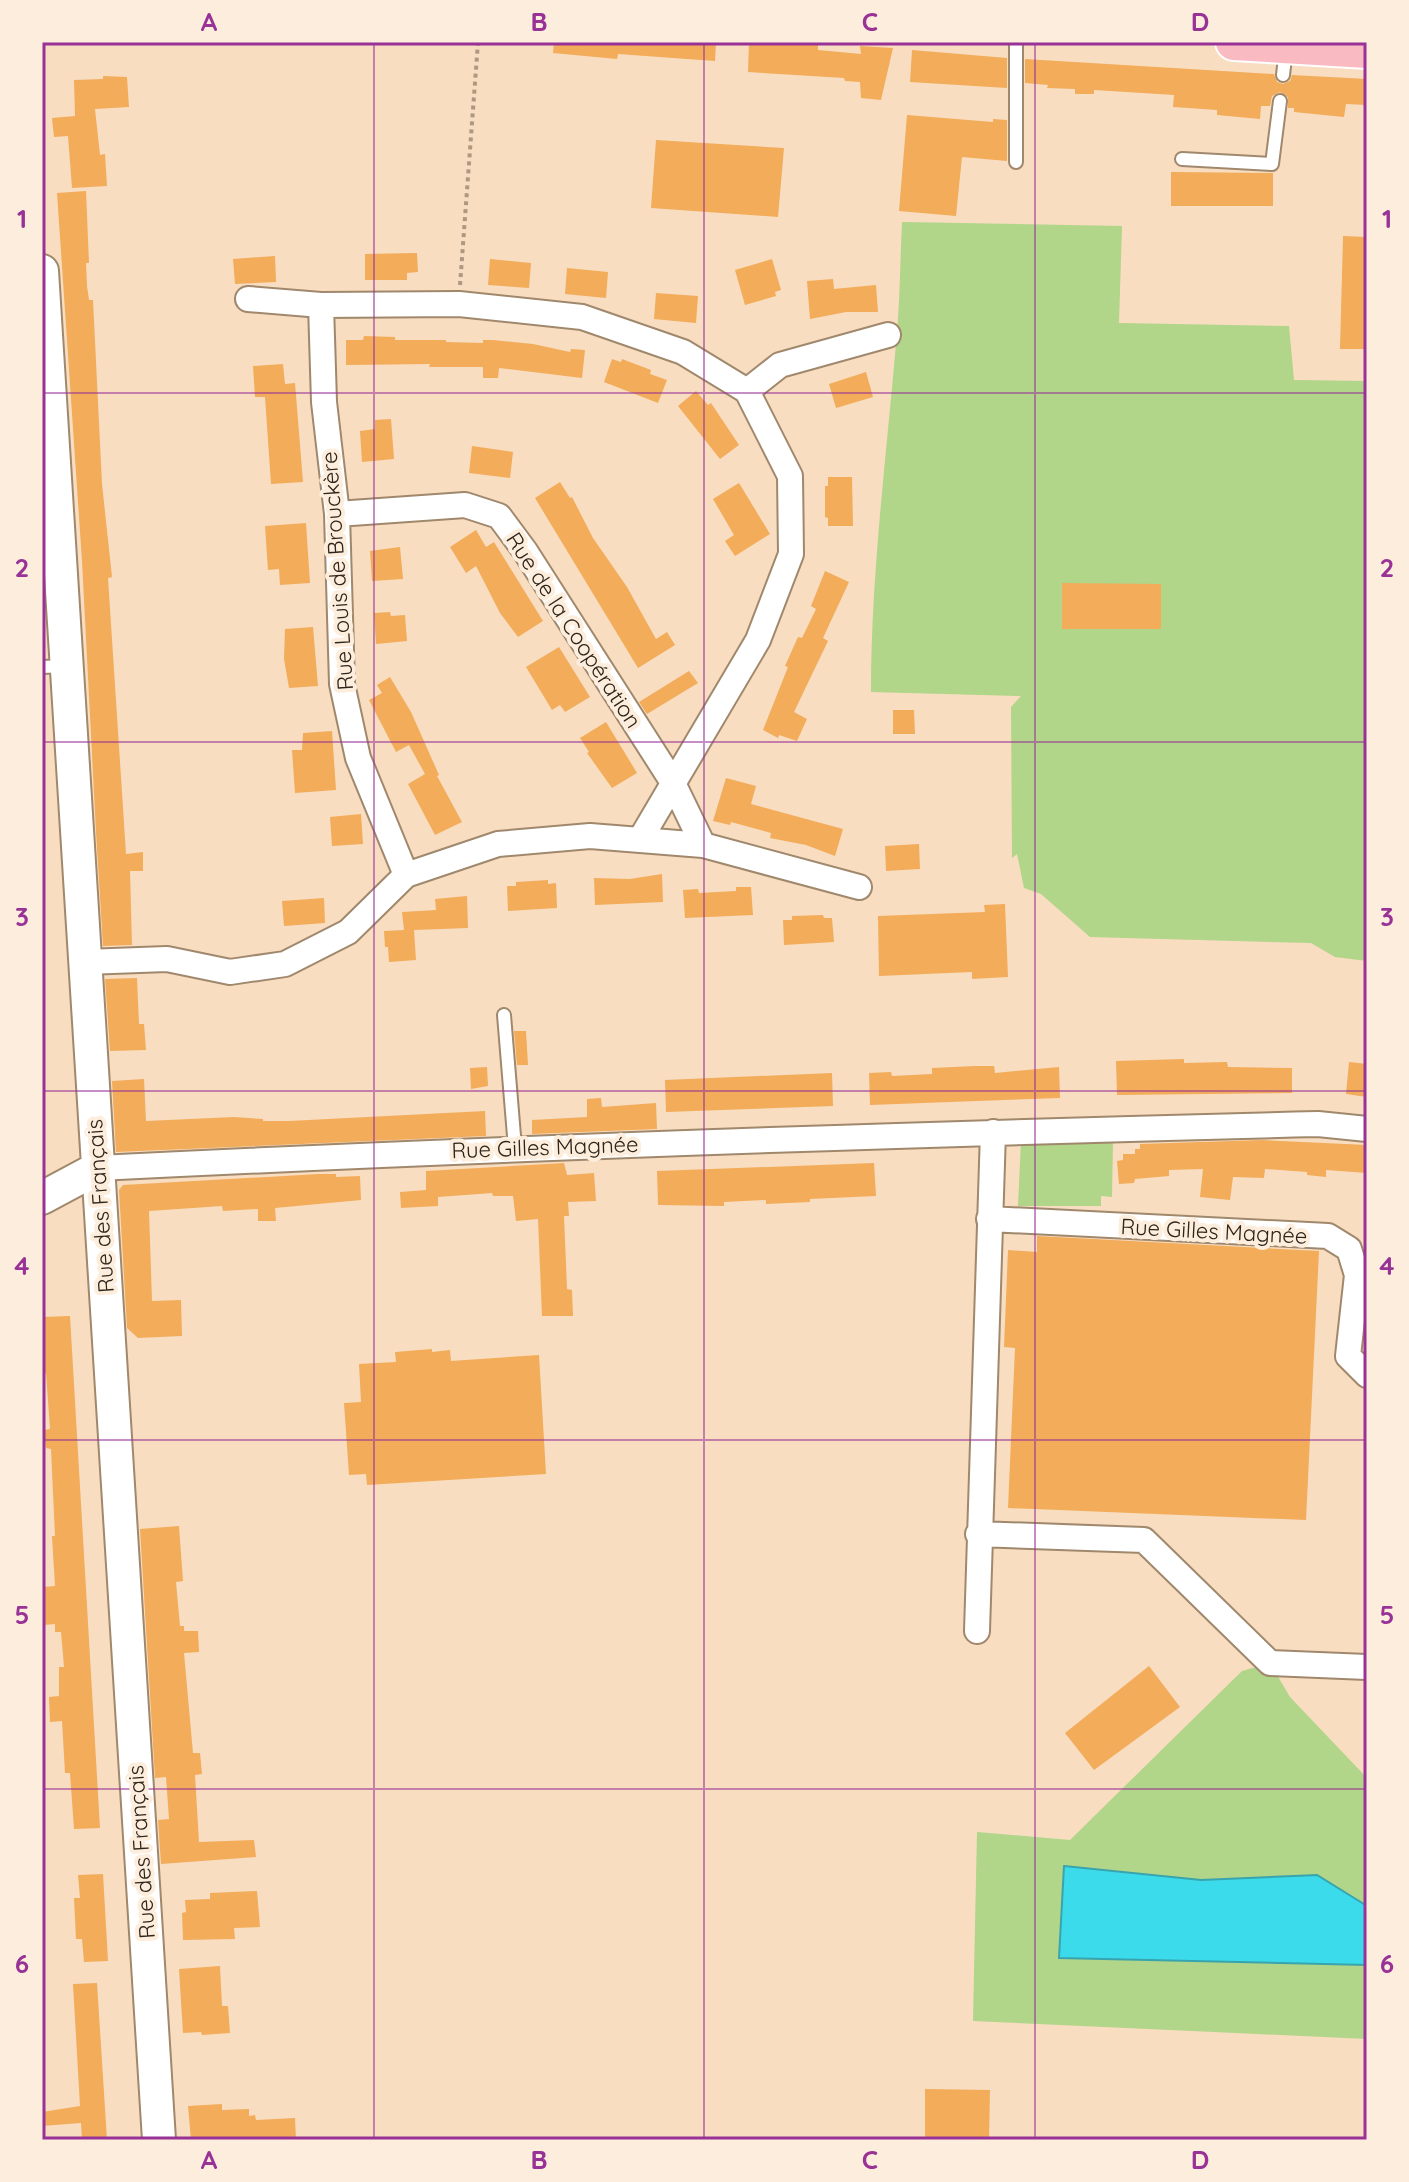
<svg xmlns="http://www.w3.org/2000/svg" width="1409" height="2182" font-family="Quicksand,sans-serif">
<style>
.green{fill:#b1d589}
.water{fill:#3cdbec;stroke:#38a4ad;stroke-width:2}
.building{fill:#f2ac5a}
.lines{fill:none;stroke-linecap:round;stroke-linejoin:round}
.lane-casing{stroke:#a0886d;stroke-width:16}
.street-casing{stroke:#a0886d;stroke-width:28}
.secondary-casing{stroke:#a0886d;stroke-width:36}
.primary-casing{stroke:#fff;stroke-width:40}
.path{stroke:#ad9883;stroke-width:4;stroke-dasharray:4 4;stroke-linecap:butt}
.lane{stroke:#fff;stroke-width:12}
.street{stroke:#fff;stroke-width:24}
.secondary{stroke:#fff;stroke-width:32}
.primary{stroke:#fabac2;stroke-width:36}
.grid{fill:none;stroke:#983296;stroke-width:2;stroke-opacity:0.55}
.labels{text-anchor:middle;dominant-baseline:central;stroke-width:8;stroke-linejoin:round;paint-order:stroke}
.street-label{font-size:22px;fill:#2e241a;stroke:#fdeddc}
.neatline{fill:none;stroke:#983296;stroke-width:3}
.grid-label{font-size:26px;text-anchor:middle;font-weight:bold;fill:#983296}
</style>
<rect width="100%" height="100%" fill="#f8ddc1"/>
<path class="green" d="M 902,222 L 1122,226 L 1119,323 L 1289,326 L 1294,380 L 1367,381 L 1367,961 L 1335,957 L 1311,943 L 1090,937 L 1041,894 L 1024,888 L 1017,854 L 1012,858 L 1011,707 L 1021,696 L 871,692 C 871,575 886,460 896,344 C 900,304 900,263 902,222 Z
M 1113,1140 L 1112,1197 L 1101,1196 L 1101,1206 L 1018,1206 L 1021,1141 Z
M 1270,1663 L 1290,1697 L 1367,1778 L 1367,2039 L 973,2021 L 977,1832 L 1070,1840 L 1242,1671 Z"/>
<path class="water" d="M 1064,1866 L 1201,1880 L 1317,1875 L 1367,1906 L 1367,1965 L 1059,1958 Z"/>
<path class="building" d="M 554,42 L 716,42 L 715,61 L 618,54 L 617,59 L 553,53 Z
M 749,42 L 818,43 L 818,50 L 861,54 L 860,46 L 893,48 L 881,100 L 861,98 L 860,82 L 845,81 L 844,78 L 748,72 Z
M 912,50 L 1007,58 L 1007,88 L 910,82 Z
M 1025,59 L 1274,74 L 1277,82 L 1283,84 L 1290,81 L 1292,75 L 1367,79 L 1367,105 L 1346,104 L 1344,117 L 1294,112 L 1294,108 L 1288,108 L 1288,97 L 1280,92 L 1272,96 L 1270,106 L 1261,106 L 1260,119 L 1217,115 L 1217,110 L 1173,107 L 1174,95 L 1094,90 L 1094,94 L 1075,94 L 1075,89 L 1047,88 L 1048,85 L 1025,83 Z
M 103,76 L 127,77 L 129,107 L 95,109 L 100,155 L 105,154 L 107,186 L 72,188 L 68,136 L 54,137 L 52,118 L 75,116 L 74,80 L 103,79 Z
M 907,115 L 993,122 L 993,119 L 1007,120 L 1007,161 L 962,157 L 956,216 L 899,211 Z
M 656,140 L 784,148 L 778,217 L 651,208 Z
M 1171,172 L 1273,173 L 1273,206 L 1171,206 Z
M 86,191 L 89,263 L 86,263 L 87,286 L 89,300 L 93,300 L 102,484 L 112,577 L 108,578 L 126,854 L 143,852 L 143,871 L 130,871 L 132,945 L 103,946 L 96,832 L 82,561 L 57,193 Z
M 1343,236 L 1367,237 L 1366,349 L 1340,349 Z
M 417,253 L 418,272 L 407,273 L 407,280 L 365,280 L 365,254 Z
M 275,256 L 276,282 L 235,284 L 233,259 Z
M 490,259 L 531,263 L 529,288 L 488,285 Z
M 772,259 L 781,290 L 775,292 L 776,296 L 745,305 L 735,270 Z
M 567,268 L 608,272 L 606,298 L 565,294 Z
M 833,279 L 834,289 L 876,285 L 878,312 L 846,312 L 810,319 L 807,281 Z
M 656,293 L 698,296 L 696,323 L 654,319 Z
M 364,336 L 395,337 L 395,340 L 446,340 L 446,342 L 483,343 L 483,340 L 493,340 L 533,344 L 570,352 L 571,349 L 585,350 L 582,378 L 499,368 L 498,378 L 483,378 L 483,367 L 429,367 L 430,364 L 346,365 L 346,340 L 363,340 Z
M 612,359 L 621,362 L 622,359 L 651,370 L 650,374 L 667,380 L 658,403 L 604,382 Z
M 283,364 L 285,384 L 295,383 L 303,482 L 271,484 L 265,397 L 255,397 L 253,366 Z
M 866,372 L 873,397 L 836,408 L 829,384 Z
M 696,391 L 708,405 L 711,403 L 739,445 L 720,459 L 678,406 Z
M 391,419 L 394,459 L 362,462 L 360,431 L 375,429 L 375,420 Z
M 472,446 L 513,452 L 510,478 L 469,473 Z
M 828,477 L 852,477 L 853,526 L 828,526 L 828,518 L 825,517 L 825,486 L 828,486 Z
M 560,482 L 570,498 L 572,497 L 593,538 L 627,587 L 656,639 L 667,632 L 675,645 L 638,668 L 535,498 Z
M 739,483 L 770,534 L 735,556 L 725,541 L 734,535 L 713,499 Z
M 306,523 L 310,583 L 280,585 L 279,569 L 268,570 L 265,526 Z
M 476,530 L 486,547 L 494,542 L 543,621 L 518,637 L 500,613 L 476,566 L 466,573 L 450,547 Z
M 400,547 L 403,579 L 372,581 L 370,551 Z
M 825,571 L 849,582 L 823,638 L 828,641 L 794,712 L 807,719 L 797,741 L 779,735 L 778,738 L 763,730 L 788,667 L 785,666 L 798,637 L 802,638 L 816,609 L 811,606 Z
M 1062,583 L 1161,584 L 1161,629 L 1062,629 Z
M 390,612 L 391,616 L 405,615 L 407,641 L 376,644 L 374,613 Z
M 313,627 L 318,686 L 289,688 L 284,659 L 285,629 Z
M 559,647 L 590,697 L 565,712 L 560,705 L 552,710 L 526,667 Z
M 689,671 L 698,683 L 647,714 L 639,702 Z
M 390,677 L 411,712 L 439,775 L 437,776 L 462,822 L 435,835 L 408,784 L 425,774 L 409,745 L 396,752 L 369,700 L 382,693 L 377,685 Z
M 893,710 L 914,710 L 915,734 L 893,734 Z
M 606,722 L 637,773 L 612,788 L 587,753 L 589,752 L 580,738 Z
M 332,731 L 336,790 L 295,793 L 292,750 L 302,750 L 303,733 Z
M 726,778 L 756,786 L 751,804 L 843,829 L 835,856 L 806,845 L 770,838 L 771,833 L 731,822 L 730,825 L 713,821 Z
M 361,814 L 363,844 L 332,846 L 330,817 Z
M 919,844 L 920,869 L 886,871 L 885,846 Z
M 662,874 L 663,902 L 595,905 L 594,878 L 630,879 Z
M 548,880 L 548,884 L 556,883 L 557,908 L 508,911 L 507,886 L 516,886 L 516,882 Z
M 736,887 L 751,887 L 753,915 L 685,918 L 683,890 L 698,889 L 699,893 L 736,891 Z
M 467,896 L 468,928 L 414,930 L 416,960 L 389,962 L 388,947 L 385,947 L 384,931 L 404,930 L 402,912 L 436,910 L 435,899 Z
M 324,898 L 325,923 L 284,926 L 282,901 Z
M 1005,904 L 1008,977 L 972,979 L 972,972 L 879,976 L 878,916 L 985,912 L 984,905 Z
M 823,915 L 824,918 L 832,918 L 834,942 L 784,945 L 783,920 L 792,920 L 792,916 Z
M 137,978 L 139,1024 L 144,1024 L 146,1050 L 110,1051 L 105,979 Z
M 514,1031 L 526,1031 L 528,1065 L 517,1065 Z
M 1184,1059 L 1184,1063 L 1227,1062 L 1228,1067 L 1292,1068 L 1292,1093 L 1117,1095 L 1116,1061 Z
M 1349,1062 L 1367,1064 L 1367,1097 L 1346,1094 Z
M 975,1066 L 994,1066 L 995,1073 L 1059,1067 L 1060,1098 L 870,1105 L 869,1073 L 891,1072 L 892,1076 L 932,1074 L 932,1068 Z
M 487,1067 L 488,1086 L 471,1089 L 470,1068 Z
M 832,1073 L 833,1106 L 666,1112 L 665,1080 Z
M 144,1079 L 146,1121 L 234,1117 L 263,1119 L 263,1121 L 289,1121 L 485,1111 L 486,1136 L 116,1152 L 112,1081 Z
M 601,1098 L 602,1107 L 656,1103 L 657,1129 L 532,1134 L 532,1120 L 587,1117 L 587,1099 Z
M 1262,1140 L 1367,1145 L 1367,1173 L 1326,1170 L 1326,1177 L 1307,1175 L 1307,1172 L 1265,1169 L 1264,1178 L 1233,1177 L 1230,1200 L 1200,1197 L 1203,1169 L 1169,1170 L 1169,1176 L 1135,1179 L 1134,1183 L 1119,1184 L 1117,1161 L 1123,1160 L 1123,1154 L 1135,1154 L 1135,1149 L 1140,1149 L 1140,1144 Z
M 564,1163 L 567,1175 L 594,1173 L 596,1201 L 568,1202 L 569,1216 L 564,1216 L 567,1289 L 572,1290 L 573,1316 L 542,1316 L 538,1219 L 516,1221 L 513,1196 L 493,1196 L 492,1193 L 438,1197 L 438,1206 L 401,1208 L 400,1192 L 426,1190 L 426,1171 Z
M 874,1163 L 876,1196 L 810,1199 L 810,1202 L 766,1204 L 766,1200 L 724,1202 L 724,1206 L 658,1205 L 657,1171 Z
M 319,1174 L 336,1174 L 336,1177 L 360,1176 L 361,1200 L 275,1208 L 276,1221 L 258,1221 L 258,1209 L 223,1211 L 222,1206 L 149,1211 L 152,1301 L 181,1300 L 182,1336 L 138,1338 L 127,1328 L 119,1190 L 123,1185 Z
M 1037,1236 L 1319,1251 L 1306,1520 L 1008,1508 L 1015,1348 L 1004,1347 L 1008,1250 L 1037,1252 Z
M 70,1316 L 100,1828 L 74,1829 L 70,1773 L 65,1773 L 62,1721 L 50,1722 L 49,1697 L 59,1696 L 59,1667 L 64,1667 L 61,1632 L 55,1632 L 55,1624 L 44,1625 L 43,1587 L 55,1586 L 52,1536 L 55,1536 L 51,1449 L 46,1448 L 44,1430 L 50,1429 L 46,1373 L 42,1374 L 42,1317 Z
M 432,1349 L 432,1352 L 450,1350 L 451,1361 L 539,1355 L 546,1474 L 367,1485 L 366,1474 L 349,1475 L 344,1403 L 361,1402 L 359,1364 L 396,1362 L 395,1352 Z
M 179,1526 L 183,1581 L 176,1582 L 180,1626 L 184,1626 L 184,1631 L 198,1631 L 199,1652 L 184,1653 L 193,1753 L 200,1753 L 202,1774 L 195,1775 L 199,1842 L 254,1840 L 256,1857 L 161,1864 L 158,1820 L 169,1819 L 166,1777 L 155,1778 L 140,1529 Z
M 1149,1666 L 1180,1707 L 1094,1770 L 1065,1733 Z
M 103,1874 L 108,1961 L 84,1962 L 82,1939 L 76,1939 L 74,1898 L 80,1898 L 78,1875 Z
M 257,1891 L 260,1927 L 234,1928 L 235,1939 L 183,1940 L 182,1913 L 186,1912 L 185,1900 L 210,1899 L 210,1893 Z
M 220,1966 L 222,2006 L 228,2006 L 230,2033 L 202,2035 L 201,2032 L 183,2033 L 179,1969 Z
M 97,1983 L 107,2140 L 82,2140 L 81,2123 L 42,2126 L 42,2112 L 80,2106 L 73,1984 Z
M 925,2089 L 990,2090 L 989,2140 L 925,2140 Z
M 222,2104 L 222,2110 L 249,2109 L 249,2116 L 255,2115 L 256,2120 L 295,2118 L 296,2140 L 191,2140 L 188,2106 Z"/>
<g class="lines">
<g class="lane-casing">
<path id="lane" d="M 1016,42 L 1016,162
M 1283,75 L 1286,49
M 1182,159 L 1272,164 L 1280,101
M 42,667 L 65,666
M 504,1015 L 515,1148"/>
</g>
<g class="street-casing">
<path id="street" d="M 248,299 L 321,305
M 747,391 L 780,365 L 888,335
M 337,514 L 465,505 L 499,516 L 525,551 L 672,781 L 703,845
M 406,875 L 358,758 L 342,684 L 337,514 L 324,402 L 321,305 L 459,304 L 582,317 L 683,352 L 747,391 L 790,476 L 791,554 L 758,640 L 641,838
M 85,962 L 167,959 L 230,972 L 285,964 L 348,932 L 406,875 L 498,844 L 590,836 L 703,845 L 859,887
M 98,1168 C 504,1148 911,1134 1318,1124 L 1367,1129
M 989,1219 L 1328,1236 L 1349,1249 L 1357,1275 L 1348,1356 L 1367,1375
M 978,1534 L 1144,1540 L 1270,1663 L 1367,1667
M 977,1631 L 993,1132"/>
</g>
<g class="secondary-casing">
<path id="secondary" d="M 42,271 L 159,2140
M 42,1198 L 98,1168"/>
</g>
<g class="primary-casing">
<path id="primary" d="M 1234,42 L 1367,50"/>
</g>
<path class="path" d="M 460,285 L 478,42
M 1365,949 L 1367,948"/>
<use href="#lane" class="lane"/>
<use href="#street" class="street"/>
<use href="#secondary" class="secondary"/>
<use href="#primary" class="primary"/>
</g>
<path class="grid" d="M 374,42 L 374,2140M 704,42 L 704,2140M 1035,42 L 1035,2140M 42,393 L 1367,393M 42,742 L 1367,742M 42,1091 L 1367,1091M 42,1440 L 1367,1440M 42,1789 L 1367,1789"/>
<g class="labels">
<g class="street-label">
<text transform="translate(337 571) rotate(-94)">Rue Louis de Brouckère</text>
<text transform="translate(574 630) rotate(57)">Rue de la Coopération</text>
<text transform="translate(545 1147) rotate(-2)">Rue Gilles Magnée</text>
<text transform="translate(100 1206) rotate(-94)">Rue des Français</text>
<text transform="translate(1214 1231) rotate(3)">Rue Gilles Magnée</text>
<text transform="translate(141 1852) rotate(-94)">Rue des Français</text>
</g>
</g>
<rect width="1409" height="2182" fill="none" stroke="#fdeddc" stroke-width="88"/>
<rect x="44" y="44" width="1321" height="2094" class="neatline"/>
<g class="grid-label">
<text x="209" y="31">A</text>
<text x="539" y="31">B</text>
<text x="870" y="31">C</text>
<text x="1200" y="31">D</text>
<text x="22" y="228">1</text>
<text x="1387" y="228">1</text>
<text x="22" y="577">2</text>
<text x="1387" y="577">2</text>
<text x="22" y="926">3</text>
<text x="1387" y="926">3</text>
<text x="22" y="1275">4</text>
<text x="1387" y="1275">4</text>
<text x="22" y="1624">5</text>
<text x="1387" y="1624">5</text>
<text x="22" y="1973">6</text>
<text x="1387" y="1973">6</text>
<text x="209" y="2169">A</text>
<text x="539" y="2169">B</text>
<text x="870" y="2169">C</text>
<text x="1200" y="2169">D</text>
</g>
</svg>
